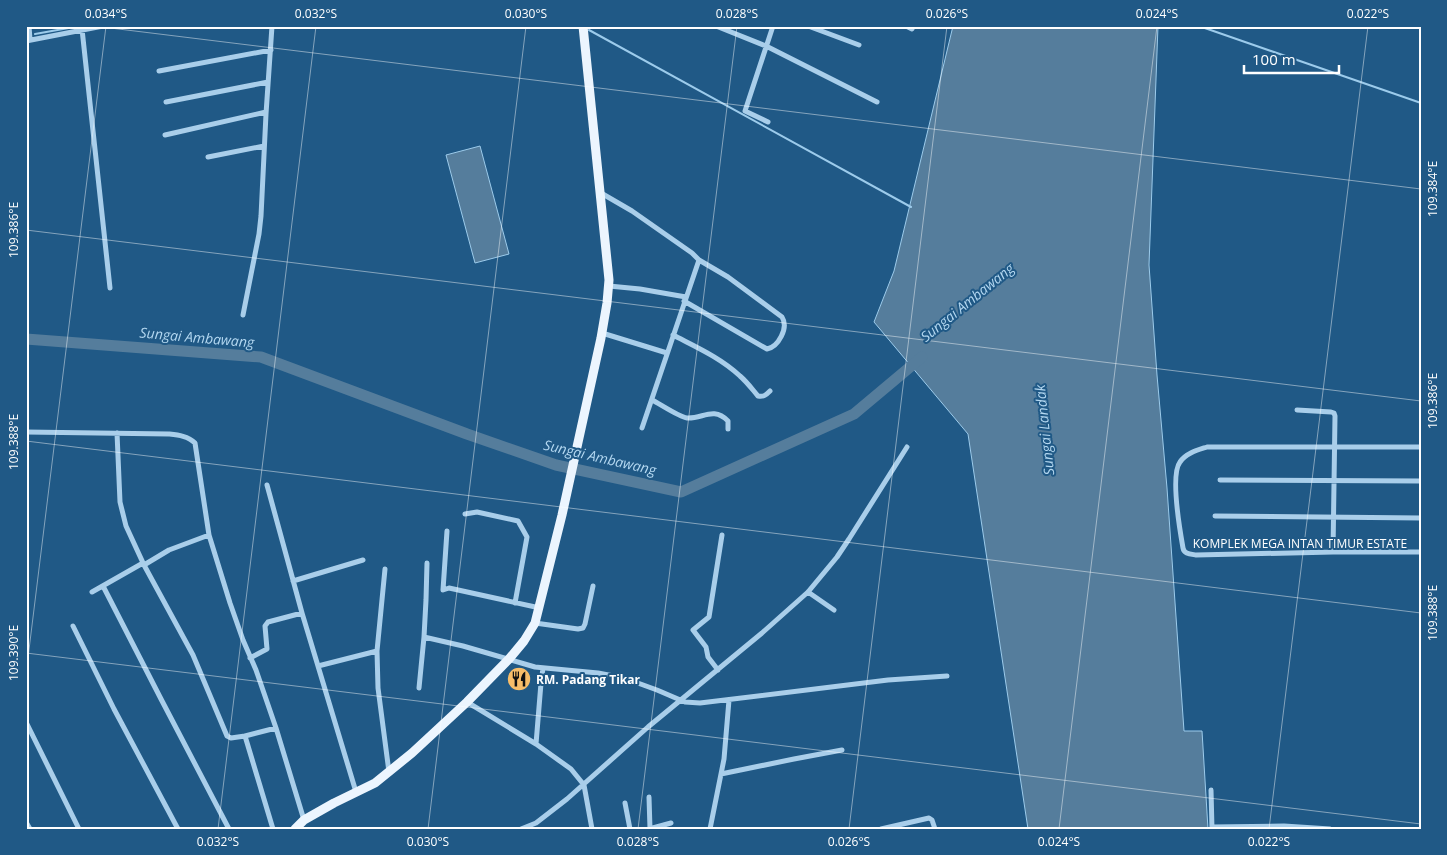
<svg xmlns="http://www.w3.org/2000/svg" width="1447" height="855" font-family="'Open Sans',sans-serif">
<style>
.water{fill:#557d9c;stroke:#9ccbeb}
.lines{fill:none;stroke-linecap:round;stroke-linejoin:round}
.stream{stroke:#9ccbeb;stroke-width:2}
.river{stroke:#557d9c;stroke-width:11}
.minor{stroke:#a9ceea;stroke-width:5}
.primary{stroke:#ecf5fe;stroke-width:9}
.ticks{fill:none;stroke:#fff;stroke-width:1;stroke-opacity:0.45}
.labels{text-anchor:middle;dominant-baseline:central;stroke-width:4;stroke-linejoin:round;paint-order:stroke}
.street-label{font-size:12px;fill:#fff;stroke:#205986}
.poi-label{font-size:12px;font-weight:bold;fill:#fff;stroke:#205986;text-anchor:start}
.water-label{font-size:14px;font-style:italic;fill:#b4d8f1;stroke:#205986}
.neatline{fill:none;stroke:#fff;stroke-width:2}
.ticks-label{font-size:12px;text-anchor:middle;fill:#fff}
</style>
<rect width="100%" height="100%" fill="#205986"/>
<path class="water" d="M 953,26 L 1158,26 L 1149,265 L 1157,375 L 1167,488 L 1184,731 L 1202,731 L 1208,829 L 1028,829 L 968,434 L 874,322 L 894,271 Z
M 480,146 L 509,254 L 475,263 L 446,155 Z"/>
<g class="lines">
<path class="stream" d="M 1199,26 L 1421,103
M 589,30 L 911,207
M 35,34 L 80,26"/>
<path class="river" d="M 26,339 L 261,357 L 467,434 L 556,465 L 681,492 L 854,414 L 922,357"/>
<path class="minor" d="M 29,26 L 30,40
M 716,26 L 766,46 L 877,102
M 808,26 L 859,45
M 906,26 L 912,29
M 82,29 L 110,288
M 26,41 L 103,26
M 159,71 L 271,50
M 166,102 L 268,82
M 768,122 L 745,111 L 773,26
M 165,135 L 266,112
M 208,157 L 264,146
M 601,193 L 632,211 L 692,253 L 699,260 L 642,428
M 609,286 L 640,289 L 686,297
M 684,301 L 767,349 C 778,347 789,328 782,317 L 728,277 L 699,260
M 243,315 L 259,234 L 261,216 L 266,114 L 272,26
M 602,333 L 667,353
M 673,335 C 696,347 721,358 740,376 C 747,382 752,389 758,396 C 764,397 766,395 770,391
M 652,400 C 660,404 679,417 687,418 C 703,419 713,406 728,421 L 728,429
M 1297,410 L 1331,412 L 1334,413 L 1335,416 L 1333,552
M 26,432 L 169,434 C 178,435 188,436 195,443 L 209,535 L 230,603 L 243,640 L 256,670 L 276,728 L 304,820
M 117,433 L 120,502 L 126,526 L 144,565 L 193,655 L 227,736 L 231,738 L 245,736 L 276,728
M 1421,447 L 1207,447 C 1198,450 1186,453 1180,462 C 1170,475 1180,531 1183,548 C 1184,554 1190,554 1196,555 L 1333,552 L 1421,552
M 1220,480 L 1421,481
M 267,485 L 302,613 L 356,792
M 465,514 L 477,512 L 518,521 L 527,537 L 515,603
M 1215,516 L 1421,518
M 447,531 L 443,590 L 449,588 L 540,608
M 427,563 L 426,600 L 424,637 L 463,646 L 535,667 L 598,673 L 624,678 L 657,690 L 685,702 L 700,703 L 888,680 L 947,676
M 144,565 L 169,550 L 209,535
M 293,581 L 363,560
M 103,586 L 161,699 L 229,829
M 92,592 L 143,563
M 808,592 L 834,610
M 535,623 L 578,629 L 583,628 L 585,624 L 593,586
M 73,626 L 114,709 L 178,829
M 377,651 L 385,569
M 250,658 L 267,649 L 265,626 L 268,622 L 302,613
M 318,666 L 377,651 L 378,688 L 389,772
M 718,670 L 708,657 L 706,647 L 693,630 L 709,617 L 722,535
M 419,688 L 424,637
M 467,702 L 536,744 L 571,769 L 584,785 L 592,829
M 26,722 L 79,829
M 245,736 L 273,829
M 536,744 L 541,683 L 543,668
M 721,774 L 794,759 L 842,750
M 1211,790 L 1212,829
M 649,797 L 650,829
M 625,803 L 630,829
M 26,822 L 30,829
M 1212,827 L 1284,826 L 1330,829
M 521,829 L 536,823 L 567,799 L 648,727 L 762,633 L 808,592 L 837,557 L 849,539 L 907,447
M 649,829 L 671,823
M 710,829 L 724,759 L 729,700
M 881,829 L 929,818 L 932,820 L 935,829"/>
<path class="primary" d="M 295,829 L 304,820 L 334,803 L 375,783 L 412,753 L 467,702 L 509,659 L 524,641 L 535,623 L 562,515 L 601,338 L 607,303 L 609,280 L 583,26"/>
</g>
<path class="ticks" d="M 94,26 L 1421,189M 26,230 L 1421,401M 26,441 L 1421,613M 26,653 L 1421,824M 26,674 L 106,26M 218,829 L 316,26M 428,829 L 526,26M 638,829 L 737,26M 849,829 L 947,26M 1059,829 L 1157,26M 1269,829 L 1368,26"/>
<defs>
<g id="restaurant-disc" transform="scale(1.25)"><circle r="9.5" fill="#f7bd69" stroke="#205986"/><path d="M-5-6h1v4h1v-4h1v4h1v-4h1v5L-1.5 .5V6h-2V.5L-5-1ZM5-6V6H3V1.5H1.5Q1.5-4 5-6Z" fill="#111"/></g>
</defs>
<g fill-rule="evenodd">
<use href="#restaurant-disc" x="519" y="679"/>
</g>
<g class="labels">
<g class="street-label">
<text x="1300" y="543">KOMPLEK MEGA INTAN TIMUR ESTATE</text>
</g>
<g class="poi-label">
<text x="536" y="679">RM. Padang Tikar</text>
</g>
<g class="water-label">
<text transform="translate(967 302) rotate(-39)">Sungai Ambawang</text>
<text transform="translate(197 337) rotate(5)">Sungai Ambawang</text>
<text transform="translate(1044 430) rotate(-96)">Sungai Landak</text>
<text transform="translate(600 457) rotate(13)">Sungai Ambawang</text>
</g>
</g>
<rect width="1447" height="855" fill="none" stroke="#205986" stroke-width="55"/>
<path d="M1244 65v8h95v-8" fill="none" stroke="#ffffff" stroke-width="2.5"/>
<text x="1252" y="65" font-size="15" fill="#ffffff" stroke="#205986" stroke-width="4" paint-order="stroke">100 m</text>
<rect x="28" y="28" width="1392" height="800" class="neatline"/>
<g class="ticks-label">
<text x="106" y="18">0.034°S</text>
<text x="316" y="18">0.032°S</text>
<text x="526" y="18">0.030°S</text>
<text x="737" y="18">0.028°S</text>
<text x="947" y="18">0.026°S</text>
<text x="1157" y="18">0.024°S</text>
<text x="1368" y="18">0.022°S</text>
<text transform="translate(1433 189) rotate(-90)" y="4">109.384°E</text>
<text transform="translate(14 230) rotate(-90)" y="4">109.386°E</text>
<text transform="translate(1433 401) rotate(-90)" y="4">109.386°E</text>
<text transform="translate(14 442) rotate(-90)" y="4">109.388°E</text>
<text transform="translate(1433 613) rotate(-90)" y="4">109.388°E</text>
<text transform="translate(14 653) rotate(-90)" y="4">109.390°E</text>
<text x="218" y="846">0.032°S</text>
<text x="428" y="846">0.030°S</text>
<text x="638" y="846">0.028°S</text>
<text x="849" y="846">0.026°S</text>
<text x="1059" y="846">0.024°S</text>
<text x="1269" y="846">0.022°S</text>
</g>
</svg>
